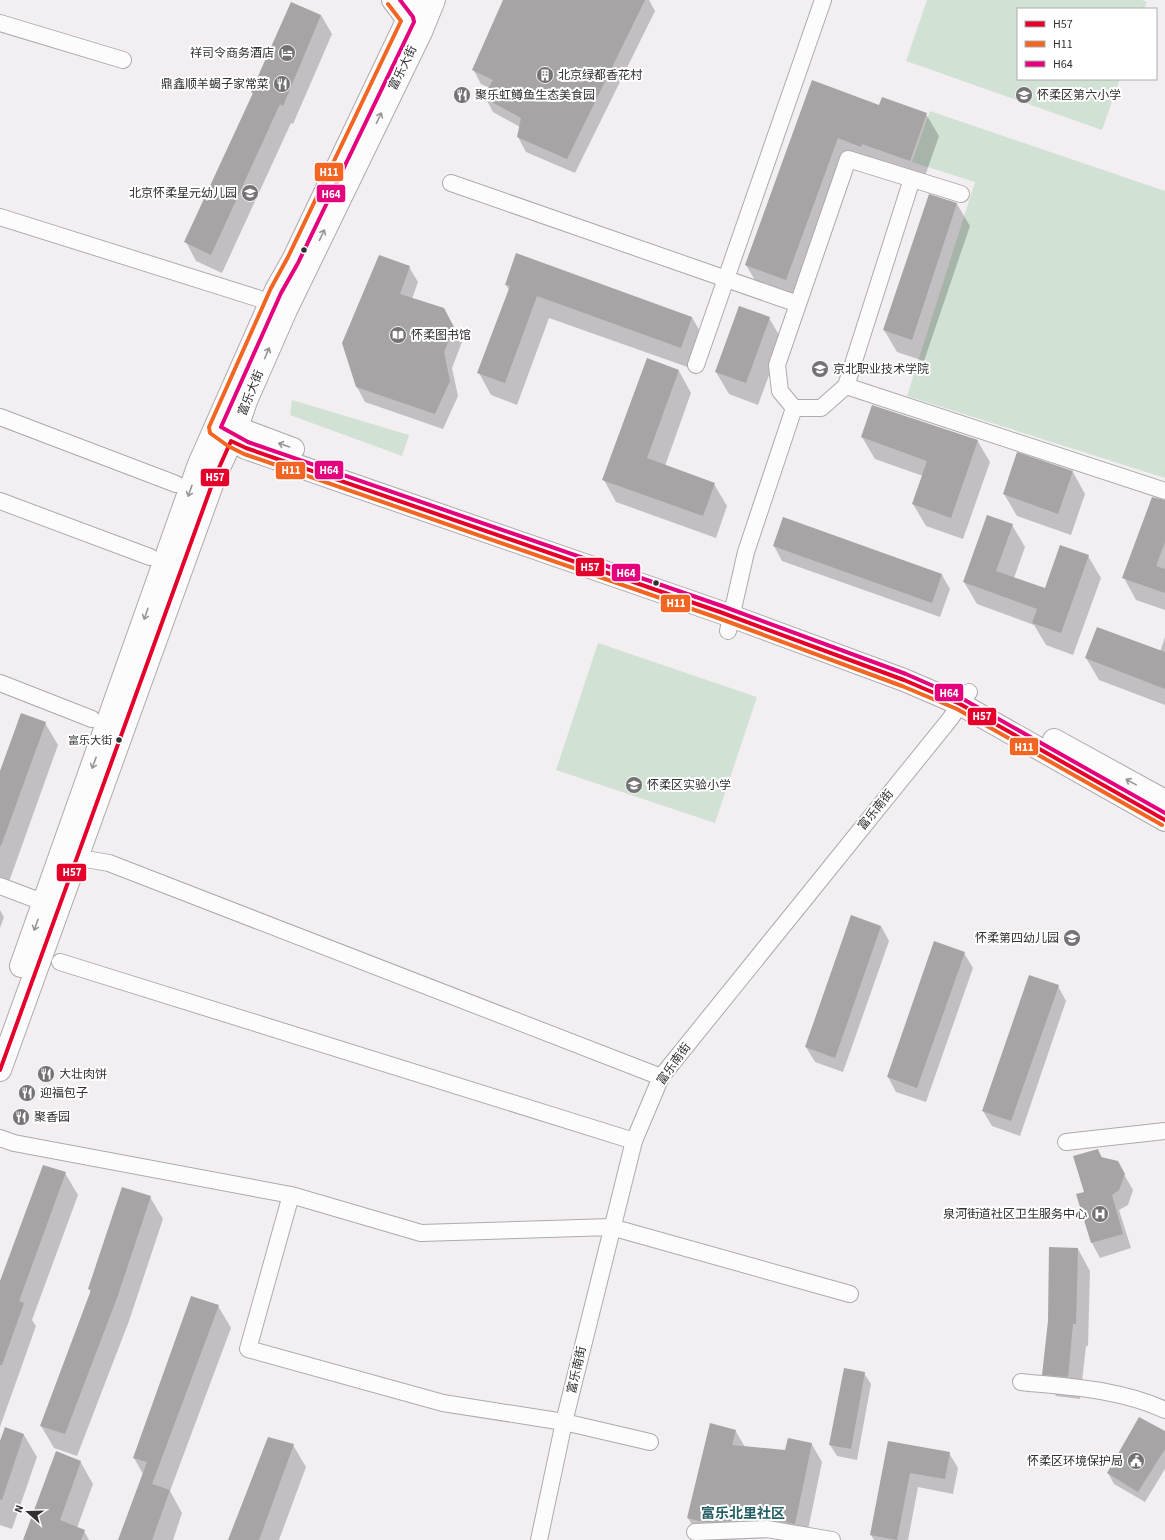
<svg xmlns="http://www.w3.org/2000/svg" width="1165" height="1540" font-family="'Source Sans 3','Noto Sans SC',sans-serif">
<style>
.green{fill:#d1e2d4}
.shadow{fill:#0003}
.building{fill:#a7a4a5}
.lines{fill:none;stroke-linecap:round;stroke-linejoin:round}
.minor-casing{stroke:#adaaad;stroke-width:18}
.secondary-casing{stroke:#adaaad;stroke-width:24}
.minor{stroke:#fdfcfd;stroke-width:16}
.secondary{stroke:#fdfcfd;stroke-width:22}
.bus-1-casing{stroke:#fff;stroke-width:7}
.bus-2-casing{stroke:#fff;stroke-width:7}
.bus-3-casing{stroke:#fff;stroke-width:7}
.bus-1{stroke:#e4002b;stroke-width:4}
.bus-2{stroke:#f26522;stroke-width:4}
.bus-3{stroke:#e5007d;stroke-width:4}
.oneway{stroke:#979697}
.bus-dot{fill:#312f31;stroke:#fff;stroke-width:1.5}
.labels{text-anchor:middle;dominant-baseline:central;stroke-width:4;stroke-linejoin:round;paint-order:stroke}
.bus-label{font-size:11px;fill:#312f31;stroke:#fff;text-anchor:end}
.poi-label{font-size:12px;fill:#312f31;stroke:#fff;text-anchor:start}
.street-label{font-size:12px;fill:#312f31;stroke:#fff}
.quarter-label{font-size:14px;font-weight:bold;fill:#255f63;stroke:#fff}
.line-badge{stroke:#fff;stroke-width:1.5}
.badge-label{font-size:11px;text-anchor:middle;font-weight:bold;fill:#fff}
</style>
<rect width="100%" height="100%" fill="#f3eef2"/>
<path class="green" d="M 927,0 L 1142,0 L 1147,2 L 1144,9 L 1018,9 L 1018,79 L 1120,79 L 1102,130 L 906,61 Z
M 930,111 L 1165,191 L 1165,478 L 907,396 L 975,182 L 912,162 Z
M 292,400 L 409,435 L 402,456 L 290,415 Z
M 598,643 L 757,697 L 715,823 L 556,770 Z"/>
<path class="shadow" d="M 504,0 L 649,0 L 655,11 L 575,173 L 526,152 L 518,137 L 520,127 L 493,112 L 485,97 L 490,88 L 481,84 L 473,69 Z
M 321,15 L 332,34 L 293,124 L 291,123 L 222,273 L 196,261 L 186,242 L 253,95 L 252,92 Z
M 813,81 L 880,106 L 926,114 L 939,136 L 923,182 L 850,160 L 798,302 L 759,287 L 746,265 Z
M 930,195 L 957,204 L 970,226 L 924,361 L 897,352 L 884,330 Z
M 409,267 L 418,282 L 412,299 L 443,309 L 462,342 L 452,368 L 458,396 L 443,429 L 365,402 L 357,387 Z
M 506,285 L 692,317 L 704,339 L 693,369 L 549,318 L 517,405 L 491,395 L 479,373 L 509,290 Z
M 769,318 L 782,340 L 758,405 L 729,394 L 716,372 Z
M 679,371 L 691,393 L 665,466 L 714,484 L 727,506 L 716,538 L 616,502 L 604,480 Z
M 862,437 L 977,440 L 990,462 L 963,539 L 926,526 L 913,504 L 923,476 L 875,459 Z
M 1073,472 L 1085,494 L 1071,535 L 1017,516 L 1004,494 Z
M 1165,501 L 1165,610 L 1136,600 L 1124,578 Z
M 784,519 L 942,575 L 950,589 L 940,617 L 782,561 L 774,546 Z
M 1012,525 L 1025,547 L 1014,578 L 1045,590 L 1088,556 L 1101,578 L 1073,655 L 1046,645 L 1034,625 L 977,604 L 964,582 Z
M 1165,637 L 1165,705 L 1099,680 L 1086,658 L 1160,652 Z
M 45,723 L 58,745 L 5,893 L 0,891 L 0,774 Z
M 0,910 L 4,917 L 0,928 Z
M 881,926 L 889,941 L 843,1072 L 815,1062 L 806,1047 Z
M 964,953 L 973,968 L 926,1102 L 896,1092 L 888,1077 Z
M 1058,986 L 1066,1001 L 1020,1136 L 992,1126 L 983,1111 Z
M 1098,1150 L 1103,1159 L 1117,1162 L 1133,1190 L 1128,1205 L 1119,1210 L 1131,1248 L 1100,1258 L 1092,1243 L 1077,1195 L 1085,1193 Z
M 65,1173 L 78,1195 L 32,1320 L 36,1326 L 0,1427 L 0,1287 Z
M 150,1197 L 163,1219 L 129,1321 L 77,1456 L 54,1448 L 41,1426 L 91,1293 L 89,1289 Z
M 1078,1249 L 1090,1271 L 1088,1346 L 1086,1346 L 1080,1399 L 1056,1396 L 1043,1374 Z
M 218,1306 L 231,1328 L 170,1491 L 182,1513 L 173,1540 L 119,1540 L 143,1474 L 134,1458 Z
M 864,1373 L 871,1384 L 857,1460 L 837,1456 L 830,1445 Z
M 6,1428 L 24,1435 L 37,1457 L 12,1529 L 0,1525 L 0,1444 Z
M 735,1430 L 745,1447 L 786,1451 L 811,1443 L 822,1462 L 806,1540 L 769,1535 L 769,1538 L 731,1540 L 712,1540 L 699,1537 L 688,1518 Z
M 1165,1432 L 1165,1469 L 1145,1502 L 1114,1484 L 1108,1473 Z
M 888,1442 L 949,1453 L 958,1468 L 953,1494 L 918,1487 L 908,1540 L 874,1540 L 871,1535 Z
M 293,1445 L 306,1467 L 279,1540 L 230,1540 Z
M 80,1461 L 93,1484 L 77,1528 L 84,1531 L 89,1540 L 24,1540 Z"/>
<path class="building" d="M 503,0 L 645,0 L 567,159 L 517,137 L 521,118 L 483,97 L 493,80 L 472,70 Z
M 291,2 L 321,15 L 283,106 L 280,104 L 211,255 L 184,242 L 253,93 L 251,92 Z
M 812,80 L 879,105 L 882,97 L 927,113 L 910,161 L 862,144 L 861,147 L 838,138 L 786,280 L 745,265 Z
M 929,194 L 957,203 L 912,340 L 883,330 Z
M 516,253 L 692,317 L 681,348 L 537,296 L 505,383 L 477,373 L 510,286 L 505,285 Z
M 379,255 L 410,266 L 400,294 L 444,308 L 454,327 L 444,352 L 450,381 L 435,414 L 356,387 L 342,343 Z
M 739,306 L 770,317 L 746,383 L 715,372 Z
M 647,358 L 679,370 L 647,458 L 715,483 L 703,516 L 602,480 Z
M 872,405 L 978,440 L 951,518 L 912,504 L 927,461 L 861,437 Z
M 1017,452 L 1073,471 L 1058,514 L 1003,494 Z
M 1152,497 L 1165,500 L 1165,542 L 1156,566 L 1165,569 L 1165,593 L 1122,578 Z
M 987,515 L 1013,524 L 996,571 L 1045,588 L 1060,545 L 1089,555 L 1061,633 L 1032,623 L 1037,609 L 963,582 Z
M 783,517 L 942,574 L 932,603 L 773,546 Z
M 1097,627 L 1165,652 L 1165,689 L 1085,658 Z
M 21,713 L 46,722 L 1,846 L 0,846 L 0,771 Z
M 851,915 L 881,926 L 835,1058 L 805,1047 Z
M 934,941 L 965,952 L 917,1088 L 887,1077 Z
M 1029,975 L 1059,985 L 1011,1121 L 982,1111 Z
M 1098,1149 L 1101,1157 L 1118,1161 L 1125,1174 L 1119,1190 L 1112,1195 L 1123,1234 L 1091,1243 L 1076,1194 L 1084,1192 L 1073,1156 Z
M 43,1165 L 66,1172 L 19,1301 L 24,1303 L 2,1365 L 0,1365 L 0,1281 Z
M 122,1187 L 151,1196 L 117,1298 L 65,1434 L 40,1426 L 91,1290 L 88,1289 Z
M 1049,1247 L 1078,1248 L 1076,1324 L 1073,1324 L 1068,1377 L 1042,1375 L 1048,1321 Z
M 191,1296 L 219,1305 L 152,1484 L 170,1490 L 152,1540 L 118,1540 L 147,1462 L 133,1458 Z
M 844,1368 L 865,1372 L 851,1449 L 829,1445 Z
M 1139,1417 L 1165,1431 L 1165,1449 L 1138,1492 L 1107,1473 Z
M 710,1423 L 736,1430 L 732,1445 L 785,1450 L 788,1438 L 812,1443 L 795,1524 L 759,1517 L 759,1520 L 704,1522 L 687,1518 Z
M 5,1427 L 24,1434 L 2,1500 L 0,1499 L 0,1441 Z
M 268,1437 L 294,1444 L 259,1540 L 228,1540 Z
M 888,1441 L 950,1452 L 945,1479 L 910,1473 L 897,1540 L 870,1535 Z
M 56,1451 L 81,1461 L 60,1520 L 85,1530 L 81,1540 L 23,1540 Z"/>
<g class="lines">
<g class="minor-casing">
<path id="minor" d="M 0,23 L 123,60
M 912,179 L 846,386 L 821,408 L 794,408 L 780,391 L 777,365 L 848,159 L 961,194
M 451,183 L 798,304
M 0,217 L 257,298 L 279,307
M 696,365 L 823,0
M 846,386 L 1165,491
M 0,417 L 176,484
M 0,501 L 150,557
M 728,631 L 746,552 L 794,408
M 0,683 L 92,719
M 68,856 L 109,863 L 661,1077
M 0,886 L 53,906
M 60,962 L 634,1141
M 0,1138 L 14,1143 L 291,1195 L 421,1233 L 611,1227 L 850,1294
M 1066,1142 L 1165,1131
M 291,1195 L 248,1349 L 443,1403 L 564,1422 L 650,1442
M 1021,1382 C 1069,1387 1121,1389 1165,1410
M 695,1532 L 767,1529 L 832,1540
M 539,1540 L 564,1422 L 634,1141 L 661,1077 L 950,719 L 969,692"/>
</g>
<g class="secondary-casing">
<path id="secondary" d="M 393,0 L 408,20 L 416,28
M 223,428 L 237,428 L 293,449
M 220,433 L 246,448 L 720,612 L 904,680 L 960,704 L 1165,820
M 1054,740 L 1165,801
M 21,966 L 199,464 L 276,290 L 293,260 L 417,0
M 0,1070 L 214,479 L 237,428 L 246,401 L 286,310 L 421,32 L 434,0"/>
</g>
<use href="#minor" class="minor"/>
<use href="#secondary" class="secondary"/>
<g class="bus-1-casing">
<path id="bus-1" d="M 0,1070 L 214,479 L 231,441 L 246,448 L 720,612 L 904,680 L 960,704 L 1165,820"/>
</g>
<g class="bus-2-casing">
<path id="bus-2" d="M 388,4 L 401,21 L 288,257 L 271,288 L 209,427 L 210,433 L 228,446 L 244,454 L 718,618 L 902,686 L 957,709 L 1162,825"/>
</g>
<g class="bus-3-casing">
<path id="bus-3" d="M 400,0 L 413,17 L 414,22 L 298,263 L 281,293 L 221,427 L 248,442 L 722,606 L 906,674 L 963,699 L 1165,813"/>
</g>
<use href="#bus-1" class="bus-1"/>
<use href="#bus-2" class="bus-2"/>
<use href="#bus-3" class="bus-3"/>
</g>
<defs><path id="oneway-shaft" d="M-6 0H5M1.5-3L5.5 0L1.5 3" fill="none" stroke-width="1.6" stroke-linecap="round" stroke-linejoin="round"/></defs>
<g class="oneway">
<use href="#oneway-shaft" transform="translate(379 118) rotate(-64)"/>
<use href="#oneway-shaft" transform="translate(322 235) rotate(-64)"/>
<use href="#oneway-shaft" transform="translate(267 353) rotate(-67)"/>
<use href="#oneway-shaft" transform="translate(284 445) rotate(-161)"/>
<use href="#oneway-shaft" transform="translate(190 491) rotate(109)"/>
<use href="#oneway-shaft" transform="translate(146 614) rotate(109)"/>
<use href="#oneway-shaft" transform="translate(94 763) rotate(110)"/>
<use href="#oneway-shaft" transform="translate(1131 782) rotate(-151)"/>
<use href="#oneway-shaft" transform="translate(36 925) rotate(110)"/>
</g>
<defs>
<g id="hotel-disc" transform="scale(0.9)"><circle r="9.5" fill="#757275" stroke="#fff"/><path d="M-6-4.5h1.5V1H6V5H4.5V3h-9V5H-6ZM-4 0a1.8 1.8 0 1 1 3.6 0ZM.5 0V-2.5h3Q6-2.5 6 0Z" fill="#fff"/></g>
<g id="building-disc" transform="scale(0.9)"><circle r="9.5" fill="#757275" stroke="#fff"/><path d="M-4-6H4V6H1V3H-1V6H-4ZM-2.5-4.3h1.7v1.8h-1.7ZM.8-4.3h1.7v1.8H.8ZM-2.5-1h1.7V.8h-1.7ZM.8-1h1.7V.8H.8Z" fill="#fff"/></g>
<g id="restaurant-disc" transform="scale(0.9)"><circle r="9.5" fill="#757275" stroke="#fff"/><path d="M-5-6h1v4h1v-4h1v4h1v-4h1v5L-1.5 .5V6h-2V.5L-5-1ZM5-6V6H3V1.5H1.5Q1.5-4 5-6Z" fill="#fff"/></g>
<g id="school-disc" transform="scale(0.9)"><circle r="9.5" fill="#757275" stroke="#fff"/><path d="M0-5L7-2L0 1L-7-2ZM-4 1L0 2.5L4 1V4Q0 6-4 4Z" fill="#fff"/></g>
<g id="library-disc" transform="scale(0.9)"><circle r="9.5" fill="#757275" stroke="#fff"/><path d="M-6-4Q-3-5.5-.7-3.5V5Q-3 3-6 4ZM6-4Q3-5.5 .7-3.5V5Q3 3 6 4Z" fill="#fff"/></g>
<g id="university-disc" transform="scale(0.9)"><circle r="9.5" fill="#757275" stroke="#fff"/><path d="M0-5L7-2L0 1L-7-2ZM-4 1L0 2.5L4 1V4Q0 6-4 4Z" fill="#fff"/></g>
<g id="hospital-disc" transform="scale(0.9)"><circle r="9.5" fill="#757275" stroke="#fff"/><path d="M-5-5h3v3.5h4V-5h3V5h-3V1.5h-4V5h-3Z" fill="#fff"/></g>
<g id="civic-disc" transform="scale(0.9)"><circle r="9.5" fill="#757275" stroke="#fff"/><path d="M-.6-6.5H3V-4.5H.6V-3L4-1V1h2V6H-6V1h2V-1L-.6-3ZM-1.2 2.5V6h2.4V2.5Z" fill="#fff"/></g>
</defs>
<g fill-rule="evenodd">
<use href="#hotel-disc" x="287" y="53"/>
<use href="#building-disc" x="545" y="75"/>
<use href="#restaurant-disc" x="282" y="84"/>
<use href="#restaurant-disc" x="462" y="95"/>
<use href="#school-disc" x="1024" y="95"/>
<use href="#school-disc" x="250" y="193"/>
<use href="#library-disc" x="398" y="335"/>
<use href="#university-disc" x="820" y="369"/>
<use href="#school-disc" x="634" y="785"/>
<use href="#school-disc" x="1072" y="938"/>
<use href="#restaurant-disc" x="46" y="1074"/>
<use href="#restaurant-disc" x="27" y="1093"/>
<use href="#restaurant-disc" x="21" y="1117"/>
<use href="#hospital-disc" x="1100" y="1214"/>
<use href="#civic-disc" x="1136" y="1461"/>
</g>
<g class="bus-dot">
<circle cx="304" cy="250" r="3.5"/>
<circle cx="656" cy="583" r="3.5"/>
<circle cx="119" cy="740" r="3.5"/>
</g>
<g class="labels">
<g class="bus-label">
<text x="112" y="740">富乐大街</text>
</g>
<g class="poi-label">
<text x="274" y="53" text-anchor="end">祥司令商务酒店</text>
<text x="558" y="75">北京绿都香花村</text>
<text x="269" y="84" text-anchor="end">鼎鑫顺羊蝎子家常菜</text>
<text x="475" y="95">聚乐虹鳟鱼生态美食园</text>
<text x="1037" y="95">怀柔区第六小学</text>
<text x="237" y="193" text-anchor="end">北京怀柔星元幼儿园</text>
<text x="411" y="335">怀柔图书馆</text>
<text x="833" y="369">京北职业技术学院</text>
<text x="647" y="785">怀柔区实验小学</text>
<text x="1059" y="938" text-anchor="end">怀柔第四幼儿园</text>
<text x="59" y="1074">大壮肉饼</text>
<text x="40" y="1093">迎福包子</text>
<text x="34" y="1117">聚香园</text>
<text x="1087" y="1214" text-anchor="end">泉河街道社区卫生服务中心</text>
<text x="1123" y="1461" text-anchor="end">怀柔区环境保护局</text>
</g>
<g class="street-label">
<text transform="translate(403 68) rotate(-64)">富乐大街</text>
<text transform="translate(251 393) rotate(-68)">富乐大街</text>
<text transform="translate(876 810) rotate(-51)">富乐南街</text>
<text transform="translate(674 1064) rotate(-54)">富乐南街</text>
<text transform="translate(577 1370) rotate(-77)">富乐南街</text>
</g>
<g class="quarter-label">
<text x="743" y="1514">富乐北里社区</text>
</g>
</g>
<g class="line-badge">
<rect x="314" y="162" width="30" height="20" rx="4" fill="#f26522"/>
<rect x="316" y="184" width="30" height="19" rx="4" fill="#e5007d"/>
<rect x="314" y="460" width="30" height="20" rx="4" fill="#e5007d"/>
<rect x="275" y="461" width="31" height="19" rx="4" fill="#f26522"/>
<rect x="200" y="468" width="30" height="19" rx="4" fill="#e4002b"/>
<rect x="575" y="557" width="30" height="20" rx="4" fill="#e4002b"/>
<rect x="611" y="563" width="30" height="19" rx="4" fill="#e5007d"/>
<rect x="660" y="594" width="31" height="19" rx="4" fill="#f26522"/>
<rect x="934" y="683" width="30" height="19" rx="4" fill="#e5007d"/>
<rect x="967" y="707" width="30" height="19" rx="4" fill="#e4002b"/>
<rect x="1009" y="737" width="30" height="19" rx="4" fill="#f26522"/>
<rect x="56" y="863" width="31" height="19" rx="4" fill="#e4002b"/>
</g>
<g class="badge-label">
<text x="329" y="176">H11</text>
<text x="331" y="198">H64</text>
<text x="329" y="474">H64</text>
<text x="291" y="474">H11</text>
<text x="215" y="481">H57</text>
<text x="590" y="571">H57</text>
<text x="626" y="577">H64</text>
<text x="676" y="607">H11</text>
<text x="949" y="697">H64</text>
<text x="982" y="720">H57</text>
<text x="1024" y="751">H11</text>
<text x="72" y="876">H57</text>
</g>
<rect x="1017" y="8" width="140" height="72" fill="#ffffff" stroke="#adacad"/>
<rect x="1025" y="21" width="20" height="6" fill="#e4002b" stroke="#adacad"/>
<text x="1053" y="28" font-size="12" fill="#312f31">H57</text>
<rect x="1025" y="41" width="20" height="6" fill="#f26522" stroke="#adacad"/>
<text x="1053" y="48" font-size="12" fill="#312f31">H11</text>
<rect x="1025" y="61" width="20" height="6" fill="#e5007d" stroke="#adacad"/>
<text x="1053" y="68" font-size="12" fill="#312f31">H64</text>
<g transform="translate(28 1512) rotate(290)" stroke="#ffffff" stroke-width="3" paint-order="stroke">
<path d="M0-3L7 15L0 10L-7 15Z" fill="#312f31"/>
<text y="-6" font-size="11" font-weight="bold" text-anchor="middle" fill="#312f31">N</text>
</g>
</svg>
